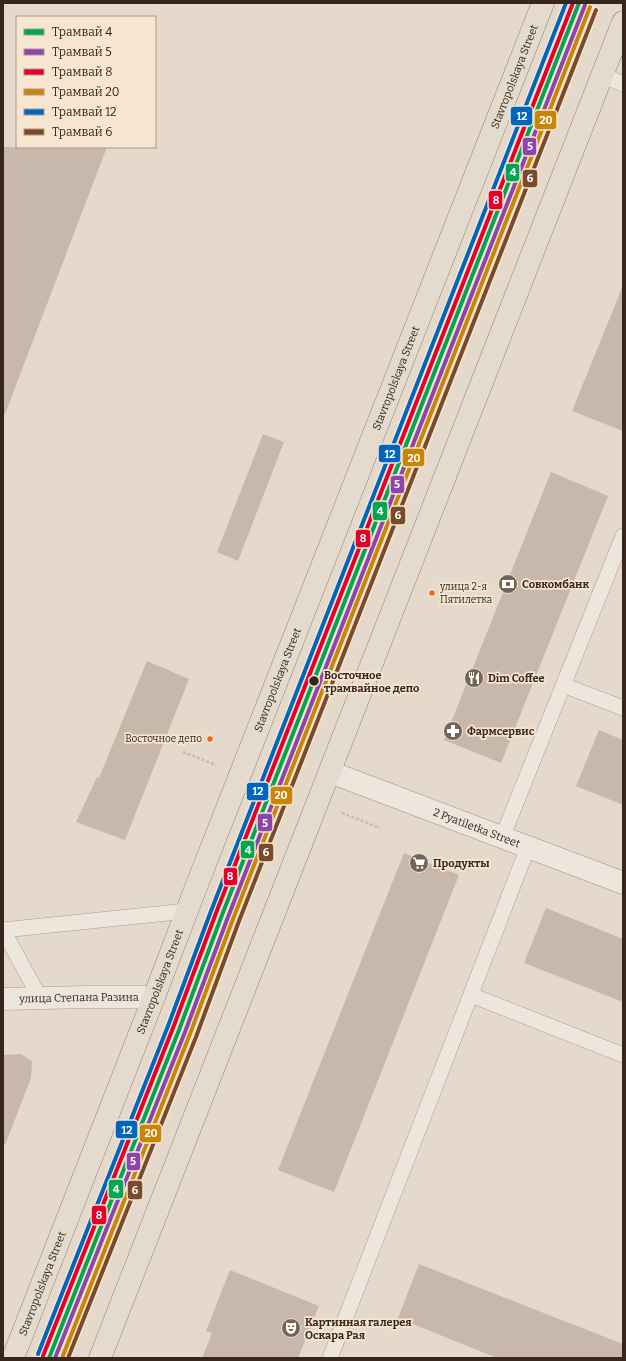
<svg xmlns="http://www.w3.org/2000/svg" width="626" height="1361" font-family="Bitter,serif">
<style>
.building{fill:#c8b7ab}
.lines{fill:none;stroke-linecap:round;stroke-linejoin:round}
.lane-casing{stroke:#a99e94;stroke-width:16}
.street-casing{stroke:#a99e94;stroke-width:23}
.secondary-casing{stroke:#998e84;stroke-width:23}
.primary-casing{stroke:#8e847b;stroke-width:23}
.path{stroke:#c5bcb4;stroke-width:2.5;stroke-dasharray:3 2;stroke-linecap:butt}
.lane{stroke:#ece6dd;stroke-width:15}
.street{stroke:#ece6dd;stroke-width:22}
.secondary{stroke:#ece6dd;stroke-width:22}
.primary{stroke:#e4dace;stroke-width:22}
.tram-1-casing{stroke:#f6e5d0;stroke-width:7}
.tram-2-casing{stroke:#f6e5d0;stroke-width:7}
.tram-3-casing{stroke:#f6e5d0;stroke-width:7}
.tram-4-casing{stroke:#f6e5d0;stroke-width:7}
.tram-5-casing{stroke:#f6e5d0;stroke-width:7}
.tram-6-casing{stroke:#f6e5d0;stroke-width:7}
.tram-1{stroke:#00a651;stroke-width:4}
.tram-2{stroke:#8e44ad;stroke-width:4}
.tram-3{stroke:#e4002b;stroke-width:4}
.tram-4{stroke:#c78607;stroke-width:4}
.tram-5{stroke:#0065bd;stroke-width:4}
.tram-6{stroke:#7a4b2a;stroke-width:4}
.bus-dot{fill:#f26522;stroke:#f6e5d0;stroke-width:1.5}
.stop-dot{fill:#38261d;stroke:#f6e5d0;stroke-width:1.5}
.labels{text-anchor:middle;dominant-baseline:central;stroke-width:3.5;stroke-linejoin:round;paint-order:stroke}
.bus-label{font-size:10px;fill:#38261d;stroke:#f6e5d0;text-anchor:start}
.street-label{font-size:11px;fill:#38261d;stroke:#f6e5d0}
.poi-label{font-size:11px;font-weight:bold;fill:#38261d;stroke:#f6e5d0;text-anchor:start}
.stop-label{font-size:11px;font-weight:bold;fill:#38261d;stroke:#f6e5d0;text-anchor:start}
.line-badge{stroke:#f6e5d0;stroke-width:1.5}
.badge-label{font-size:11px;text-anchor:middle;font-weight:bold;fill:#fff}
</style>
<rect width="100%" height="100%" fill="#e4d9ca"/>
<path class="building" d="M 3,147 L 107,147 L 5,414 L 3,413 Z
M 622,288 L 623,288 L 623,431 L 572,411 Z
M 263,434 L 284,442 L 238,561 L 217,552 Z
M 551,472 L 608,496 L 501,763 L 444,740 Z
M 147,661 L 189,679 L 125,840 L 76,822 L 97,777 L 99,778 Z
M 599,730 L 623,740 L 623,805 L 576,786 Z
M 404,853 L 459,875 L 334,1192 L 278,1170 Z
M 546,908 L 623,939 L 623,1002 L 524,963 Z
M 21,1054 L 32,1061 L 31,1078 L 5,1145 L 3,1145 L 3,1055 Z
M 419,1264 L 623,1344 L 623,1358 L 497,1358 L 398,1318 Z
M 230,1270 L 319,1306 L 298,1358 L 202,1358 L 212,1333 L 206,1331 Z"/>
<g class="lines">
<g class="lane-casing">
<path id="lane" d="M 602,75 L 623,84
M 563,685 L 623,708
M 502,838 L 623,536
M 3,930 L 187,911
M 3,930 L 40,998
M 471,995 L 623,1055
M 330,1358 L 528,847"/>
</g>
<g class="street-casing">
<g id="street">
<path id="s1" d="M 3,999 L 88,997 L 154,997"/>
</g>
</g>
<g class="secondary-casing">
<g id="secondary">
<path id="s2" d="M 330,772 L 623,883"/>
</g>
</g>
<g class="primary-casing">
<g id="primary">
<path id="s3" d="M 13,1358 L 154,997 L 198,882 L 543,3"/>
<path d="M 100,1358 L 623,22"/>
</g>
</g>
<path class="path" d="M 183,752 L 216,765
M 266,783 L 293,794
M 342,813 L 380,828"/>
<use href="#lane" class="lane"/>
<use href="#street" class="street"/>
<use href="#secondary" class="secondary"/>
<use href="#primary" class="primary"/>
<g class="tram-1-casing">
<path id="tram-1" d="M 49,1358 L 179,1030 L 222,915 L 579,3"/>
</g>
<g class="tram-2-casing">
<path id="tram-2" d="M 55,1358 L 185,1032 L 228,917 L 585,5"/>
</g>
<g class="tram-3-casing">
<path id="tram-3" d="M 43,1356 L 173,1028 L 216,913 L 573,3"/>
</g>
<g class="tram-4-casing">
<path id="tram-4" d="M 62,1358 L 190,1034 L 233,919 L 590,7"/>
</g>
<g class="tram-5-casing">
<path id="tram-5" d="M 38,1354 L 168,1026 L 211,911 L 566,3"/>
</g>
<g class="tram-6-casing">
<path id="tram-6" d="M 68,1358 L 196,1037 L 239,921 L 596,10"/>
</g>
<use href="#tram-1" class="tram-1"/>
<use href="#tram-2" class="tram-2"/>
<use href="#tram-3" class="tram-3"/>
<use href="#tram-4" class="tram-4"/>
<use href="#tram-5" class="tram-5"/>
<use href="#tram-6" class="tram-6"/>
</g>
<defs>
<g id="bank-disc" transform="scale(1)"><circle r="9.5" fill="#74655a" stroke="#f6e5d0"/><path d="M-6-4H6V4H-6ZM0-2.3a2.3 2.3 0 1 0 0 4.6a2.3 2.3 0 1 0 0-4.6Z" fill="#fff"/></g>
<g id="restaurant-disc" transform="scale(1)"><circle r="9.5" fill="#74655a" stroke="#f6e5d0"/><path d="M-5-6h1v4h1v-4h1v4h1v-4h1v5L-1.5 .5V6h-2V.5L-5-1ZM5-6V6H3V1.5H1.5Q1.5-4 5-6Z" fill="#fff"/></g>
<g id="pharmacy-disc" transform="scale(1)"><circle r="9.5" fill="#74655a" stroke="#f6e5d0"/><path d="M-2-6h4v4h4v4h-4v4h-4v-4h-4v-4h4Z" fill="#fff"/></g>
<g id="supermarket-disc" transform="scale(1)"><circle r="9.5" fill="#74655a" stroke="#f6e5d0"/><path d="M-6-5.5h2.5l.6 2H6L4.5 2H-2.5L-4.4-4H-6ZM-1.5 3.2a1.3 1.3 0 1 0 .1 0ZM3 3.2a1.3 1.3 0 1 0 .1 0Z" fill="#fff"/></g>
<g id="theatre-disc" transform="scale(1)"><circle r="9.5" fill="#74655a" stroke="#f6e5d0"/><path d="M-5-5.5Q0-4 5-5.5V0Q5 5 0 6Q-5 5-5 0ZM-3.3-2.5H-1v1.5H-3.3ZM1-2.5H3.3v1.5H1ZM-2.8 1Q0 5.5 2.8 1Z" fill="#fff"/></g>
</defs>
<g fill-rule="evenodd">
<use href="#bank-disc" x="508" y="584"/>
<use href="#restaurant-disc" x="474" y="678"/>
<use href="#pharmacy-disc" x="453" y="731"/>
<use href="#supermarket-disc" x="419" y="863"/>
<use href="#theatre-disc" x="291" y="1328"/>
</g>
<g class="bus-dot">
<circle cx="432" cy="593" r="3.5"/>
<circle cx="210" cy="739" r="3.5"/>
</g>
<circle class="stop-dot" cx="314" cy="681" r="5.5"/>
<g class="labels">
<g class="bus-label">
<text x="440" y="587">улица 2-я<tspan x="440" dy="13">Пятилетка</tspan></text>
<text x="202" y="739" text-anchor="end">Восточное депо</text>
</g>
<g class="street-label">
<text stroke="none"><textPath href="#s3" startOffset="1376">Stavropolskaya Street</textPath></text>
<text stroke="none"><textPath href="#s3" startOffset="1052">Stavropolskaya Street</textPath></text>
<text stroke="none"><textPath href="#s3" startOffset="728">Stavropolskaya Street</textPath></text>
<text stroke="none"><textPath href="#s2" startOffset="157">2 Pyatiletka Street</textPath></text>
<text stroke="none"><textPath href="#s3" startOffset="404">Stavropolskaya Street</textPath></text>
<text stroke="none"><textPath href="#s1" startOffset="76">улица Степана Разина</textPath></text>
<text stroke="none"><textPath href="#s3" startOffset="80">Stavropolskaya Street</textPath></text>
</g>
<g class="poi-label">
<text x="522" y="584">Совкомбанк</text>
<text x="488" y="678">Dim Coffee</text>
<text x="467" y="731">Фармсервис</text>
<text x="433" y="863">Продукты</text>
<text x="305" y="1322">Картинная галерея<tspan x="305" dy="13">Оскара Рая</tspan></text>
</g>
<g class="stop-label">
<text x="324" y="675">Восточное<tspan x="324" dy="13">трамвайное депо</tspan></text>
</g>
</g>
<g class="line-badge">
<rect x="510" y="106" width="23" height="20" rx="4" fill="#0065bd"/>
<rect x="534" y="110" width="23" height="20" rx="4" fill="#c78607"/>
<rect x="522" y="137" width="15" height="19" rx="4" fill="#8e44ad"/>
<rect x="505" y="163" width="15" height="19" rx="4" fill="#00a651"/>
<rect x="522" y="169" width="16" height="19" rx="4" fill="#7a4b2a"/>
<rect x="488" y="190" width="15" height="20" rx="4" fill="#e4002b"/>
<rect x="378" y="444" width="23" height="19" rx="4" fill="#0065bd"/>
<rect x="402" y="448" width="23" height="19" rx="4" fill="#c78607"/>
<rect x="390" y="475" width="15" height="19" rx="4" fill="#8e44ad"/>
<rect x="372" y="501" width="16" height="20" rx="4" fill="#00a651"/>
<rect x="390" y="506" width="16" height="19" rx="4" fill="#7a4b2a"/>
<rect x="355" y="529" width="16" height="19" rx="4" fill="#e4002b"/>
<rect x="246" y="782" width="23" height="19" rx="4" fill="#0065bd"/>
<rect x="270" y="786" width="23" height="19" rx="4" fill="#c78607"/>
<rect x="257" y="813" width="16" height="19" rx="4" fill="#8e44ad"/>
<rect x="240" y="840" width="15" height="19" rx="4" fill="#00a651"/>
<rect x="258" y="843" width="16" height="19" rx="4" fill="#7a4b2a"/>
<rect x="223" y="867" width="15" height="19" rx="4" fill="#e4002b"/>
<rect x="115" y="1120" width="23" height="19" rx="4" fill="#0065bd"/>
<rect x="139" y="1124" width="23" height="19" rx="4" fill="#c78607"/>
<rect x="126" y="1152" width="15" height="19" rx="4" fill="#8e44ad"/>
<rect x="108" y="1179" width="16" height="20" rx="4" fill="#00a651"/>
<rect x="127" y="1180" width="16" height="20" rx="4" fill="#7a4b2a"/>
<rect x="91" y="1205" width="16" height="20" rx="4" fill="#e4002b"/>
</g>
<g class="badge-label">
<text x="522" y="120">12</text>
<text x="546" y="124">20</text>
<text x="530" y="150">5</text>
<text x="513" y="176">4</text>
<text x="530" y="182">6</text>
<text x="496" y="204">8</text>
<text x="390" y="458">12</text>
<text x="414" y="462">20</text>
<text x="397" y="488">5</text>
<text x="380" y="515">4</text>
<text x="398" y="519">6</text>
<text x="363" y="542">8</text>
<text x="258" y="795">12</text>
<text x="281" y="799">20</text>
<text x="265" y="827">5</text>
<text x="248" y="854">4</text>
<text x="266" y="856">6</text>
<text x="230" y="880">8</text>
<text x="127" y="1134">12</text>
<text x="151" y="1137">20</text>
<text x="133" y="1165">5</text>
<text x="116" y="1193">4</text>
<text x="135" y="1194">6</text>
<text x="99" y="1219">8</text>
</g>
<rect width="626" height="1361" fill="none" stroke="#38261d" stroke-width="8"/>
<rect x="16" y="16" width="140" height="132" fill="#f6e5d0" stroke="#aa9988"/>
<rect x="24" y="29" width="20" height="6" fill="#00a651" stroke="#aa9988"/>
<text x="52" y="36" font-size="12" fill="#38261d">Трамвай 4</text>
<rect x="24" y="49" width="20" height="6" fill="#8e44ad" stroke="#aa9988"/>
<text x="52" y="56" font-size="12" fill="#38261d">Трамвай 5</text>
<rect x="24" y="69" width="20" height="6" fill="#e4002b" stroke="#aa9988"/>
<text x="52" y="76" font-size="12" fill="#38261d">Трамвай 8</text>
<rect x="24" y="89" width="20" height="6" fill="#c78607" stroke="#aa9988"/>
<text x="52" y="96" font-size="12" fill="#38261d">Трамвай 20</text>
<rect x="24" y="109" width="20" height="6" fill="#0065bd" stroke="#aa9988"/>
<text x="52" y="116" font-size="12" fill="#38261d">Трамвай 12</text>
<rect x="24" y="129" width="20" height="6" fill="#7a4b2a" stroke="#aa9988"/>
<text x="52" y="136" font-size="12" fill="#38261d">Трамвай 6</text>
</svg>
